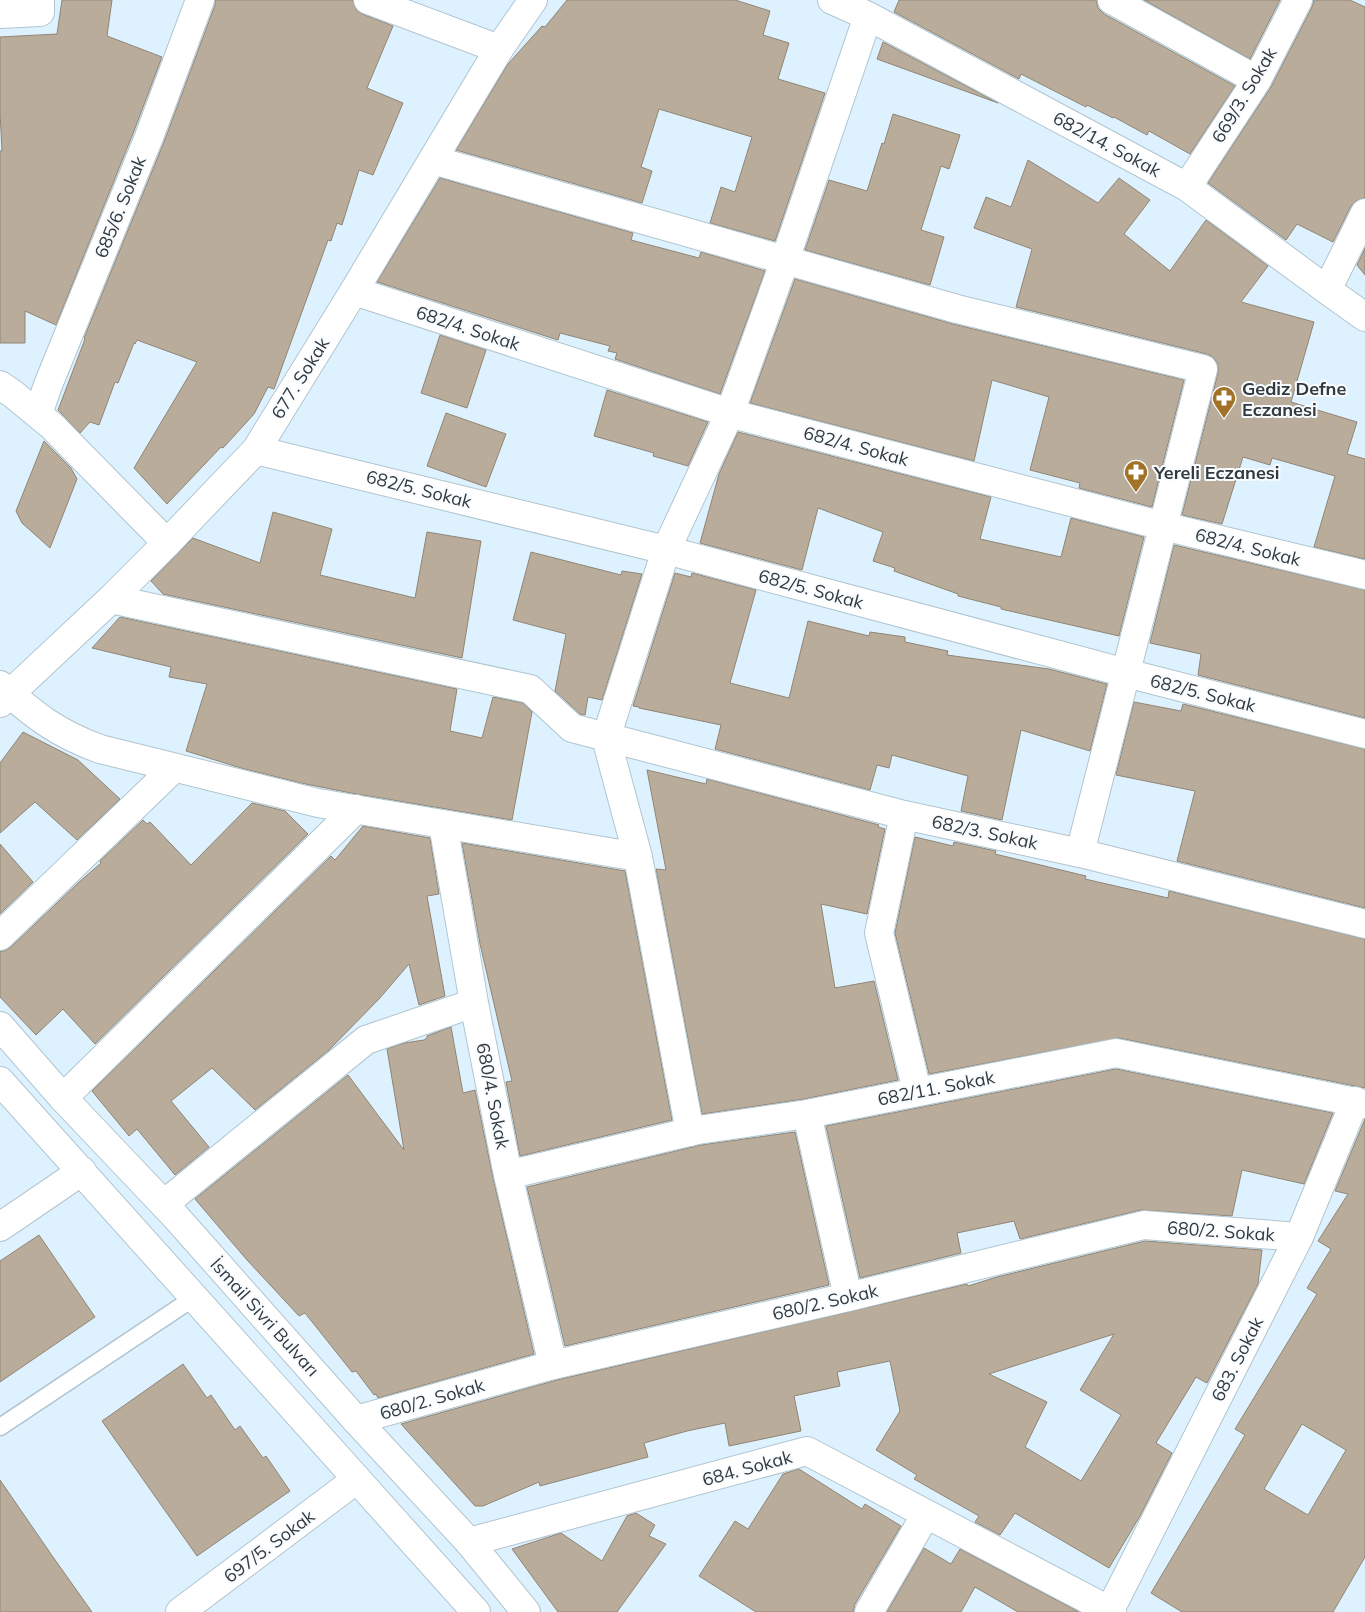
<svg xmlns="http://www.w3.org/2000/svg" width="1365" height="1612" font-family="Mulish,sans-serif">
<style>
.building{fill:#b9ac9b;stroke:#918575;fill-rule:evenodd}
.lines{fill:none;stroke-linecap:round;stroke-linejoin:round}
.service-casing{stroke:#b0c5d0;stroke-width:19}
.minor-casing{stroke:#b0c5d0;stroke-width:30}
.tertiary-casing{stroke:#b0c5d0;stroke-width:30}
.secondary-casing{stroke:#b0c5d0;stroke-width:30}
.service{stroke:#fff;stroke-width:16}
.minor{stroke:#fff;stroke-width:28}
.tertiary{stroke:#fff;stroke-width:28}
.secondary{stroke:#fff;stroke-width:28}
.labels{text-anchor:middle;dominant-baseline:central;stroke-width:4;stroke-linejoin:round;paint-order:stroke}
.street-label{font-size:18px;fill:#323a3f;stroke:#f8fcff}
.poi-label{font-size:18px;font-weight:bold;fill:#323a3f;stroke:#f8fcff;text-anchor:start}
</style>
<rect width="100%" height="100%" fill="#ddf2fe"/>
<path class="building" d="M 62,0 L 112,0 L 107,36 L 162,57 L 134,131 L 56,325 L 25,311 L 25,343 L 0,343 L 0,151 L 2,151 L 0,113 L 0,37 L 57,34 Z
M 215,0 L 353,0 L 356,10 L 362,14 L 393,26 L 367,88 L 403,103 L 373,175 L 359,170 L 342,225 L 337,223 L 331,241 L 328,240 L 274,389 L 268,387 L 254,414 L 223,448 L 221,447 L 167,504 L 134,468 L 197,362 L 137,340 L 135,344 L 134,343 L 118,383 L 115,382 L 99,425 L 90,422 L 80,433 L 58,410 L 85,339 L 84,338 L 164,142 L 215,5 Z
M 567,0 L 735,0 L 770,11 L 763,35 L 789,43 L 778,79 L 825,93 L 775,241 L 710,223 L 721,187 L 735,192 L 752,137 L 659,109 L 641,167 L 652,171 L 642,203 L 456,150 L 508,64 L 542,26 L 545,27 Z
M 899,0 L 1096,0 L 1098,8 L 1104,14 L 1235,86 L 1190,154 L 1149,131 L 1147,135 L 1114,117 L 1113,118 L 1087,105 L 1086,107 L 1021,74 L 1019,79 L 894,12 Z
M 1144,0 L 1280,0 L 1250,59 Z
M 1314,0 L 1350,0 L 1365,7 L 1365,198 L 1357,200 L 1351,206 L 1333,242 L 1297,224 L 1286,240 L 1208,183 L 1271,87 L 1312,7 Z
M 883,42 L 998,103 L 877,59 Z
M 893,114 L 960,135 L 949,169 L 941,166 L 921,230 L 944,237 L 930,285 L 805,250 L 829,180 L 867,191 L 882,143 L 884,144 Z
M 1028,160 L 1098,203 L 1119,178 L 1150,200 L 1124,234 L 1170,271 L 1206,220 L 1268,266 L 1241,302 L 1314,322 L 1291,402 L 1357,422 L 1347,454 L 1365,459 L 1365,559 L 1314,547 L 1335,476 L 1272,458 L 1270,465 L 1243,457 L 1222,524 L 1182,515 L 1218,373 L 1218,364 L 1213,357 L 1207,354 L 1016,307 L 1032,249 L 974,228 L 986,197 L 1011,207 Z
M 440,178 L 633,233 L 631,240 L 699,258 L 701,252 L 765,271 L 720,394 L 615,359 L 617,353 L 608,351 L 610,346 L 560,333 L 558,340 L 377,282 Z
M 1365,248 L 1365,275 L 1357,265 Z
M 795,279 L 953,324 L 1184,380 L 1152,507 L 1079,488 L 1080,483 L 1030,470 L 1049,397 L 992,380 L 974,461 L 750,403 Z
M 440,335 L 486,350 L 467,408 L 421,393 Z
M 607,390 L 708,422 L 688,466 L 653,456 L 654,453 L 594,436 Z
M 446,413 L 506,434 L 486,487 L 427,466 Z
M 738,432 L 991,497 L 980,539 L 1061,557 L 1071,518 L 1144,537 L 1119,636 L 1001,609 L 1001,607 L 958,596 L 958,594 L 894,571 L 895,568 L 873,561 L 883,532 L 818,508 L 802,570 L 700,543 L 719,474 Z
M 44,441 L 71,468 L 77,479 L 50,548 L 22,523 L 16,511 Z
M 273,512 L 332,529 L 320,575 L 415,598 L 427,532 L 481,541 L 462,658 L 163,594 L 151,581 L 193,538 L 260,563 Z
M 1174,545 L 1365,590 L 1365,718 L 1198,675 L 1201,654 L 1150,643 Z
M 531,552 L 621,575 L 622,571 L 642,574 L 602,700 L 588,697 L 585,715 L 580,714 L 555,691 L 566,634 L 513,620 Z
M 675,573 L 691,577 L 692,573 L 756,590 L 730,683 L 789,698 L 808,621 L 869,636 L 870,632 L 905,637 L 905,642 L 948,651 L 947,655 L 1049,669 L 1107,684 L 1090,751 L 1021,730 L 1002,820 L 961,811 L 968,776 L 892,755 L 889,768 L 877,765 L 870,790 L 715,749 L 721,725 L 639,708 L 639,707 L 633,706 Z
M 120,617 L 457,689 L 450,731 L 482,738 L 493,697 L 523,703 L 532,712 L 512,820 L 351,793 L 301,783 L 241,768 L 186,751 L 207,684 L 169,677 L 171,667 L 92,648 Z
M 1134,702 L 1181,711 L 1183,704 L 1365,749 L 1365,908 L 1177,861 L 1195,791 L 1116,775 Z
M 23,732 L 78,760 L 120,799 L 77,840 L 35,802 L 0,833 L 0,763 Z
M 647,770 L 706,784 L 707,779 L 879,825 L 878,827 L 885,829 L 867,914 L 821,904 L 835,988 L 874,981 L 898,1080 L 804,1099 L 702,1114 L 656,869 L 666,870 Z
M 252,803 L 285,811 L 308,834 L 95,1044 L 63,1009 L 36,1035 L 0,997 L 0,951 L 4,951 L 11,947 L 78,883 L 101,863 L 100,861 L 143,820 L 147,824 L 150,822 L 191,865 Z
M 363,826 L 430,838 L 439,894 L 427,896 L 445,996 L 419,1005 L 409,964 L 379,999 L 329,1050 L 255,1110 L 212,1068 L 171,1101 L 209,1147 L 175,1175 L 137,1129 L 129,1136 L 92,1091 L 331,856 L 335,860 Z
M 915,837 L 953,846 L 954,842 L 996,851 L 995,854 L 1086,876 L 1085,879 L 1168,898 L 1169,891 L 1365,939 L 1365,1088 L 1119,1038 L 929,1074 L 895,933 Z
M 462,843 L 625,871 L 672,1120 L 520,1156 L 506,1082 L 512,1081 L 480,944 Z
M 0,844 L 33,882 L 0,914 Z
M 451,1027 L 463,1093 L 475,1090 L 493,1178 L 534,1354 L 378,1398 L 376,1394 L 374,1395 L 356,1371 L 352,1372 L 305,1313 L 299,1316 L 247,1260 L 195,1199 L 348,1075 L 404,1150 L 387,1049 L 404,1043 L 424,1040 L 427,1038 L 427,1036 Z
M 1116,1069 L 1333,1113 L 1304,1184 L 1242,1170 L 1232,1216 L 1141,1210 L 1020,1239 L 1014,1221 L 957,1233 L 961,1253 L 860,1278 L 826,1126 Z
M 1365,1119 L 1365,1557 L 1333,1612 L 1182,1612 L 1151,1593 L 1245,1435 L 1235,1429 L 1317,1294 L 1307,1288 L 1331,1249 L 1318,1241 L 1348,1194 L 1335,1191 ZM 1302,1424 L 1346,1450 L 1308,1515 L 1264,1489 Z
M 795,1132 L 829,1285 L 565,1346 L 527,1187 L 701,1145 Z
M 39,1235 L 95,1317 L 0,1382 L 0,1261 Z
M 1145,1241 L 1262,1250 L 1258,1284 L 1207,1383 L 1196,1377 L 1156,1443 L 1172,1453 L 1140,1516 L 1109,1568 L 1015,1513 L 1000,1535 L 975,1522 L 979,1516 L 914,1479 L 917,1475 L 876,1450 L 900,1411 L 890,1361 L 837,1372 L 840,1386 L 794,1396 L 801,1431 L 729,1446 L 725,1423 L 687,1431 L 644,1443 L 648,1457 L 540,1486 L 539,1482 L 483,1506 L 475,1506 L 401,1424 L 557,1380 L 967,1284 L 968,1286 L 997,1277 ZM 1114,1334 L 1080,1390 L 1121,1415 L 1081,1481 L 1025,1447 L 1047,1402 L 989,1374 Z
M 183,1364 L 207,1398 L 211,1395 L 235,1430 L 240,1426 L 263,1458 L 266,1456 L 290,1491 L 197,1556 L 102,1421 Z
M 799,1469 L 862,1509 L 865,1504 L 901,1526 L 855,1604 L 853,1612 L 756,1612 L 699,1576 L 735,1521 L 748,1529 L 783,1474 Z
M 0,1480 L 53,1557 L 92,1612 L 0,1612 Z
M 636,1513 L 655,1525 L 649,1536 L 666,1544 L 617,1612 L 558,1612 L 512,1549 L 561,1533 L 602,1561 L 627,1516 Z
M 924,1548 L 951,1564 L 960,1549 L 1079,1612 L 1018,1612 L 975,1587 L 961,1612 L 887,1612 Z"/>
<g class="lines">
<g class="service-casing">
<path id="service" d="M 0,1427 L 195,1297"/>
</g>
<g class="minor-casing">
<path id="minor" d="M 368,0 L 499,49
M 832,0 L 868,16 L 1187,187 L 1327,290 L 1365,317
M 1112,0 L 1257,80
M 0,14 L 40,12 L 40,0
M 433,160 L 957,309 L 1203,369 L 1080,853
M 1187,187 L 1257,80 L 1298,0
M 1327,290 L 1365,213
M 354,291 L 736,415 L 1163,526 L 1365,575
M 0,385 L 13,394 L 52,426 L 167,543
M 38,414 L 48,385 L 149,137 L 200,0
M 111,599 L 530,689 L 572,728 L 904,815 L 1080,853 L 1365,924
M 0,685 C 34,715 56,733 100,749 L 318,803 L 638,857
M 904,815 L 879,933 L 917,1091
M 443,824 L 474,1003 L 508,1175 L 553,1365
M 0,936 L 174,768
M 63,1098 L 356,809
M 807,1114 L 848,1297
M 690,1132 L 638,857 L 606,738 L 666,550 L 730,413 L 785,260 L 868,16
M 508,1175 L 698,1130 L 807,1114 L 1116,1053 L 1365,1104
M 164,1204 L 366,1040 L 474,1003
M 0,1227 L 82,1171
M 356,1420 L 553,1365 L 848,1297 L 1144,1225 L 1299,1237
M 469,1542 L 807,1451 L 1112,1612
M 180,1612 L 357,1479
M 869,1612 L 926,1514
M 1109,1612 L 1299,1237 L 1355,1101"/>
</g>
<g class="tertiary-casing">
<path id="tertiary" d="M 256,450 L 666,550 L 1126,673 L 1365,734
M 0,703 L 111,599 L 167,543 L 256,450 L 354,291 L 499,49 L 533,0"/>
</g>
<g class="secondary-casing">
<path id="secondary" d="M 0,1026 L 63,1098 L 175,1216 L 356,1420 L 469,1542 L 526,1612
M 0,1081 L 476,1612"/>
</g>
<use href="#service" class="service"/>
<use href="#minor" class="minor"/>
<use href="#tertiary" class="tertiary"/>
<use href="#secondary" class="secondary"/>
</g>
<defs>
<g id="pharmacy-pin" transform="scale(1.25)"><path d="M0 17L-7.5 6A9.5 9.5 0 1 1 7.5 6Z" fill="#a27326" stroke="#f8fcff"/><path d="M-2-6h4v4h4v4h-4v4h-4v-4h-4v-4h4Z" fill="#fff"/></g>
</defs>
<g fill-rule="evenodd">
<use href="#pharmacy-pin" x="1224" y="398"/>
<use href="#pharmacy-pin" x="1136" y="472"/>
</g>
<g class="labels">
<g class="street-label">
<text transform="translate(1244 95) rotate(-59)">669/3. Sokak</text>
<text transform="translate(1107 144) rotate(28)">682/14. Sokak</text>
<text transform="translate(120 207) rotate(-68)">685/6. Sokak</text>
<text transform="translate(468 328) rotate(18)">682/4. Sokak</text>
<text transform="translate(300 378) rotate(-58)">677. Sokak</text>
<text transform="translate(856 446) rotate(15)">682/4. Sokak</text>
<text transform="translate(419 489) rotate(14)">682/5. Sokak</text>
<text transform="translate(1248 547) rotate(14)">682/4. Sokak</text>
<text transform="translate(811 589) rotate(15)">682/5. Sokak</text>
<text transform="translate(1203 693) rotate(14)">682/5. Sokak</text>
<text transform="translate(985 832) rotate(12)">682/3. Sokak</text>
<text transform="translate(936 1088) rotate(-11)">682/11. Sokak</text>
<text transform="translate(493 1096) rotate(79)">680/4. Sokak</text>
<text transform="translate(1221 1231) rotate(4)">680/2. Sokak</text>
<text transform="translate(825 1302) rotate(-13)">680/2. Sokak</text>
<text transform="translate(265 1317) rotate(48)">İsmail Sivri Bulvarı</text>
<text transform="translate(1237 1359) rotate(-63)">683. Sokak</text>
<text transform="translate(432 1399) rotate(-16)">680/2. Sokak</text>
<text transform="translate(747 1468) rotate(-15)">684. Sokak</text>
<text transform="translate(269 1546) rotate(-37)">697/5. Sokak</text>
</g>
<g class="poi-label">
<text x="1242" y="388">Gediz Defne<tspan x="1242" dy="21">Eczanesi</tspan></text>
<text x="1154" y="472">Yereli Eczanesi</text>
</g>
</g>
</svg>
